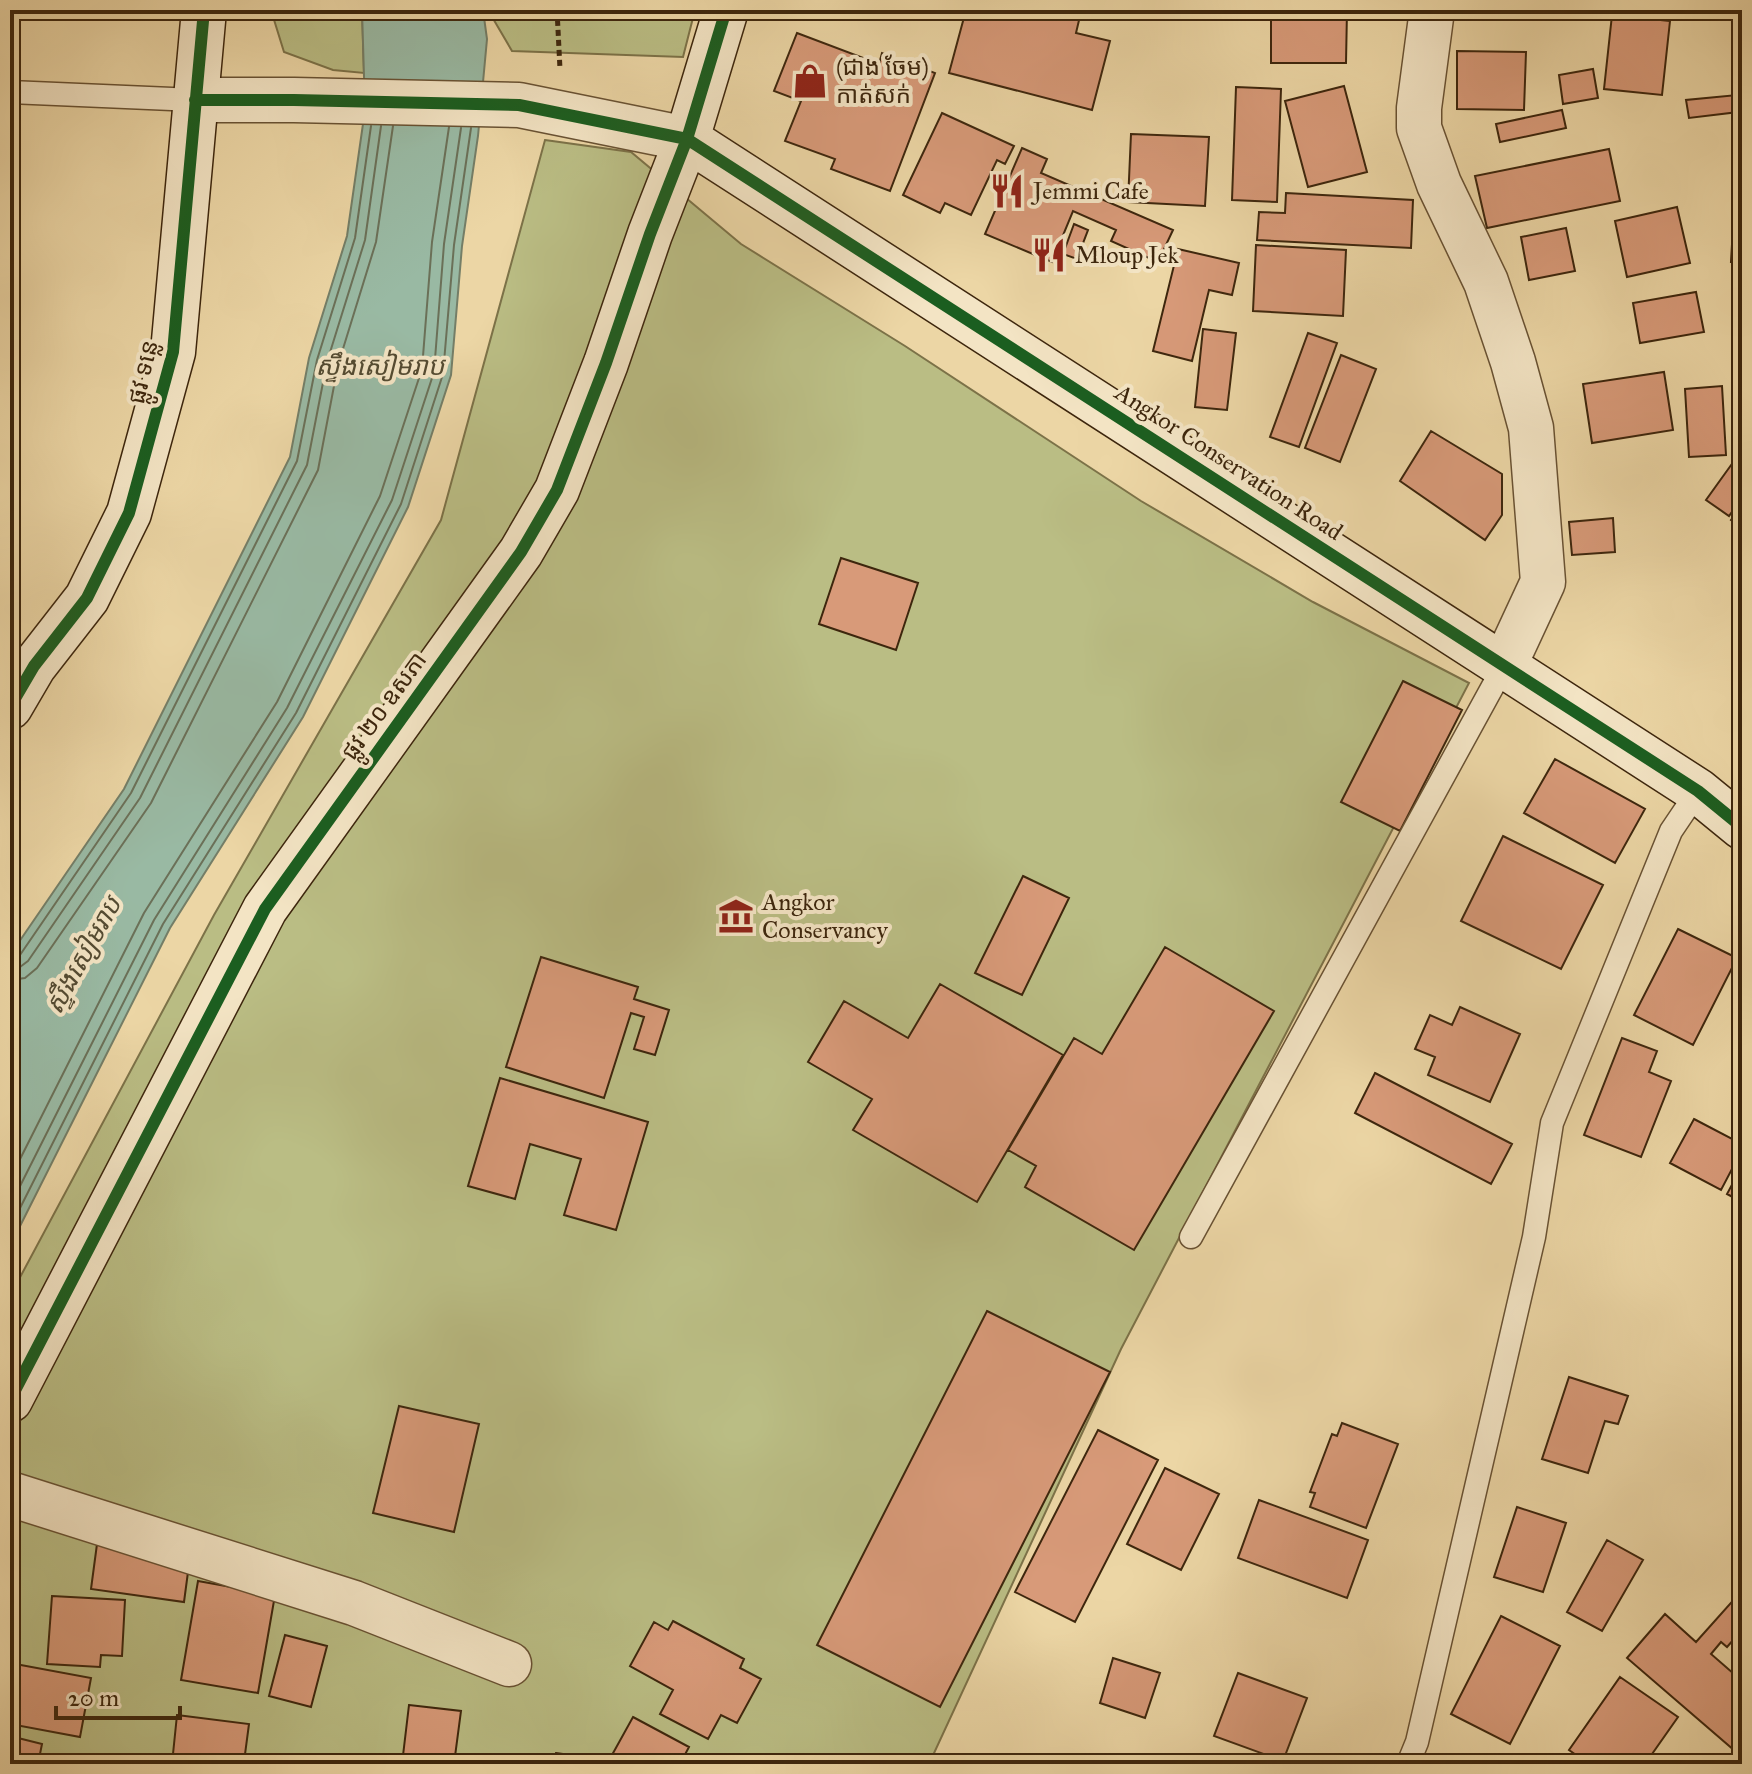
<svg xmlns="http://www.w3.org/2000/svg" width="1752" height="1774" font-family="'IM FELL Great Primer','Noto Sans Khmer',serif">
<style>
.green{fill:#babd84;stroke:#7c7248;stroke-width:2}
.water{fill:#99b9a3;stroke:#747e67;stroke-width:2}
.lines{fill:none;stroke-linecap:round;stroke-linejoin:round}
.shore{stroke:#6b7058;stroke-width:2}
.building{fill:#d89a79;stroke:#3d260d;stroke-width:2}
.lane-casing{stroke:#695233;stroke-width:25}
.street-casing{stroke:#695233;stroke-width:47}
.secondary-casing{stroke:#3d260d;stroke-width:47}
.path{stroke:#3d260d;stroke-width:5;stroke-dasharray:6 4;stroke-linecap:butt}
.lane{stroke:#f3e4c4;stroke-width:22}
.street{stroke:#f3e4c4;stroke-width:44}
.secondary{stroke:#f3e4c4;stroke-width:44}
.cycleway-casing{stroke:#f3e4c4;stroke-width:17}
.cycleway{stroke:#1b5e20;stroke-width:12}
.labels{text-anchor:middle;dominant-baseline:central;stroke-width:8;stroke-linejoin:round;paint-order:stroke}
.poi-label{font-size:24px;fill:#3d260d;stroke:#f3e4c4;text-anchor:start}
.street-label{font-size:24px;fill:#3d260d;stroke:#f3e4c4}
.water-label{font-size:26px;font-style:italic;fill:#544b32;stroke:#f3e4c4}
</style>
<rect width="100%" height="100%" fill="#ecd6a5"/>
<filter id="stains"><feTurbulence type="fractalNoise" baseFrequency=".0025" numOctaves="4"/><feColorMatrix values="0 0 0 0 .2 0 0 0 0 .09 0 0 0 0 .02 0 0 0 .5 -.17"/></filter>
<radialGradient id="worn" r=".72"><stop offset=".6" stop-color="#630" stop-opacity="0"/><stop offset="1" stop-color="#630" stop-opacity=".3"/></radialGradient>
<path class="green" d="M 271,10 L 362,10 L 364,73 L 333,70 L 284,52 Z
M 488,10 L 695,10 L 683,57 L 512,51 Z
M 545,140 L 631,152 L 741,244 L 905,346 L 1141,501 L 1313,602 L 1469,683 L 1121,1349 L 929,1764 L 10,1764 L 10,1296 L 214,915 L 441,520 Z"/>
<path class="water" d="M 362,10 L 483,10 L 487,39 L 478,136 L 462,246 L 451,375 L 408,507 L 303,717 L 170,928 L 10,1246 L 10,955 L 124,789 L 290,457 L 309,358 L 347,236 L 365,110 Z"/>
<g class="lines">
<path class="shore" d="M 10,958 L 20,955 L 131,793 L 297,461 L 317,360 L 355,238 L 371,126
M 10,968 L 20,967 L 28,961 L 140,798 L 307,465 L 327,362 L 365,240 L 381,126
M 10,980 L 25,978 L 37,968 L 151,803 L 318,470 L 338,365 L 376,242 L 393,126
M 10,1179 L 144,913 L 277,702 L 380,496 L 422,369 L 432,242 L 449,127
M 10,1206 L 154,920 L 287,708 L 392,500 L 434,372 L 444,244 L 461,128
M 10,1228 L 163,924 L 296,713 L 401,504 L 443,374 L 454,245 L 471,128"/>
</g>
<path class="building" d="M 966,10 L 1055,10 L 1080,16 L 1076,33 L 1110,41 L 1092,110 L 949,73 Z
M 1271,10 L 1347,10 L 1346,63 L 1271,63 Z
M 1612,15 L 1670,21 L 1662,95 L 1604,89 Z
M 797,33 L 879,64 L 882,53 L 935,73 L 890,191 L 831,169 L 835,159 L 785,141 L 801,101 L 774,91 Z
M 1457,51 L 1526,52 L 1524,110 L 1457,109 Z
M 1593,69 L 1598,98 L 1563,104 L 1559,75 Z
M 1344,86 L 1367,172 L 1308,187 L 1285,101 Z
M 1236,87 L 1281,89 L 1277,202 L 1232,200 Z
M 1737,95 L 1738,112 L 1689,118 L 1686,100 Z
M 1562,110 L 1566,128 L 1500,142 L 1496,124 Z
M 942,113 L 1014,146 L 1005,164 L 997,160 L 971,215 L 945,203 L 940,213 L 903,195 Z
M 1734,129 L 1742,129 L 1742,178 L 1733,178 Z
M 1131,134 L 1209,137 L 1205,206 L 1128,202 Z
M 1022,148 L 1047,159 L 1041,173 L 1173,230 L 1158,262 L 1111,241 L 1116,230 L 1073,211 L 1052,262 L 985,234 Z
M 1609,149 L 1620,201 L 1487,228 L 1475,176 Z
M 1735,191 L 1742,191 L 1742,262 L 1731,262 Z
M 1286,193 L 1413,200 L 1411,248 L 1257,240 L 1259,212 L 1285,213 Z
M 1677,207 L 1690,263 L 1627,277 L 1615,221 Z
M 1074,224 L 1088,230 L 1077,259 L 1063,254 Z
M 1566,228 L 1575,271 L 1529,280 L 1521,237 Z
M 1256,245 L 1346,250 L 1343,316 L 1253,311 Z
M 1178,249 L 1239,263 L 1232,295 L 1209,290 L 1192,361 L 1153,351 Z
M 1741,275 L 1742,275 L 1742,334 L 1739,334 Z
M 1696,292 L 1704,332 L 1640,343 L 1633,303 Z
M 1203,329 L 1236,333 L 1227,410 L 1195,407 Z
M 1308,333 L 1337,343 L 1299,447 L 1270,437 Z
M 1341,355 L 1376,369 L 1340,462 L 1305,448 Z
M 1664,372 L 1673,430 L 1592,443 L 1583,384 Z
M 1722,386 L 1726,455 L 1689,457 L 1685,389 Z
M 1431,431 L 1502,474 L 1502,515 L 1485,540 L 1400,481 Z
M 1739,454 L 1742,456 L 1742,498 L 1729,516 L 1706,500 Z
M 1742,505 L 1742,528 L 1731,520 Z
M 1613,518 L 1615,552 L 1572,555 L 1569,522 Z
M 841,558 L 918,583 L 896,650 L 819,624 Z
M 1403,681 L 1462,710 L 1400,831 L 1341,802 Z
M 1555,759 L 1645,809 L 1615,863 L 1524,813 Z
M 1503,836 L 1603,885 L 1561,969 L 1461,921 Z
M 1023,876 L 1069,898 L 1022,995 L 975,973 Z
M 1678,929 L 1737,958 L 1693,1045 L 1634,1015 Z
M 1165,947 L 1274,1011 L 1134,1250 L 1025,1187 L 1036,1166 L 1008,1150 L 1074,1038 L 1102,1054 Z
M 541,957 L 638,987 L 634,999 L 669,1010 L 655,1055 L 634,1049 L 644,1017 L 631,1013 L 604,1098 L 506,1067 Z
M 940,984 L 1063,1055 L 977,1202 L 853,1130 L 872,1099 L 808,1062 L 844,1001 L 908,1038 Z
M 1460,1007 L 1520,1034 L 1490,1102 L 1428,1075 L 1435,1057 L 1415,1049 L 1430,1015 L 1452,1025 Z
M 1622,1038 L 1657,1051 L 1649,1072 L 1671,1081 L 1641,1157 L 1584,1135 Z
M 1375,1073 L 1512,1144 L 1491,1184 L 1355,1113 Z
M 500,1078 L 648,1122 L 616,1230 L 564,1215 L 581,1159 L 530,1144 L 515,1199 L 468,1186 Z
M 1694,1119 L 1742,1144 L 1742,1150 L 1721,1190 L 1670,1163 Z
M 1742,1166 L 1742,1202 L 1727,1194 Z
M 987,1311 L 1110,1372 L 940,1707 L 817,1645 Z
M 1569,1377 L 1628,1396 L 1618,1424 L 1605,1421 L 1588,1473 L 1542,1459 Z
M 399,1406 L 479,1424 L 454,1532 L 373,1513 Z
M 1342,1423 L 1398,1444 L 1366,1528 L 1310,1507 L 1315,1493 L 1310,1492 L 1332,1434 L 1337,1436 Z
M 1098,1430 L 1158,1460 L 1075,1622 L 1015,1592 Z
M 1165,1468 L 1219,1494 L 1181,1570 L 1127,1544 Z
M 1259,1500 L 1368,1540 L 1347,1598 L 1238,1558 Z
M 1517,1507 L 1566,1523 L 1543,1592 L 1494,1577 Z
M 1607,1540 L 1643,1560 L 1602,1631 L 1567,1612 Z
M 97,1544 L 190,1557 L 184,1602 L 91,1589 Z
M 198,1581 L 275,1595 L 258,1693 L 181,1680 Z
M 52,1596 L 125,1600 L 122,1656 L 101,1655 L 100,1667 L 47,1664 Z
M 1737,1596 L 1742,1600 L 1742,1630 L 1727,1647 L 1721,1642 L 1711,1654 L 1742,1681 L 1742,1757 L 1627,1658 L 1665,1614 L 1696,1642 Z
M 1501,1616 L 1560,1646 L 1510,1744 L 1451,1714 Z
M 673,1621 L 744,1659 L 740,1668 L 761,1679 L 737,1723 L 721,1715 L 708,1739 L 660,1714 L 673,1690 L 630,1666 L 654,1622 L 668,1630 Z
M 285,1635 L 327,1646 L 311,1707 L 269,1696 Z
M 1113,1658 L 1160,1673 L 1145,1718 L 1100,1703 Z
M 10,1663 L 91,1678 L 80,1737 L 10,1724 Z
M 1238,1673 L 1307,1698 L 1283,1761 L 1214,1736 Z
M 1620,1677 L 1678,1717 L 1645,1764 L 1589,1764 L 1569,1750 Z
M 409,1705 L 461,1711 L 454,1764 L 402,1764 Z
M 177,1715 L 249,1724 L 244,1762 L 173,1754 Z
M 633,1717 L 689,1747 L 680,1764 L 607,1764 Z
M 10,1736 L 42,1744 L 38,1764 L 10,1764 Z
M 556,1753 L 599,1759 L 598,1764 L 554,1764 Z"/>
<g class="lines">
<g class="lane-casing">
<path id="lane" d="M 10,92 L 195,100
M 1191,1237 L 1504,666
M 1408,1764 L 1417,1742 L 1534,1237 L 1552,1123 L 1671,831 L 1698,791"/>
</g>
<g class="street-casing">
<path id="street" d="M 1432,10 L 1419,108 L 1419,128 L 1439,184 L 1486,282 L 1513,362 L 1531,428 L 1543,582 L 1504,666
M 195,100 L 294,100 L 519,105 L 687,139
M 10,1494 L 354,1603 L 509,1664"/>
</g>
<g class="secondary-casing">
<path id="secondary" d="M 687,139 L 1698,791 L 1742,827
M 10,707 L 34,666 L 87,598 L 129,513 L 173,352 L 204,10
M 10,1400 L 265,909 L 521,552 L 557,490 L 606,363 L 650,234 L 687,139 L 726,10"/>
</g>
<path class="path" d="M 557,10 L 560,69"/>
<use href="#lane" class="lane"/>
<use href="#street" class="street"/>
<use href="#secondary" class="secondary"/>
<g class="cycleway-casing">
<path id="cycleway" d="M 195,100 L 294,100 L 519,105 L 687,139 L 1698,791 L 1742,827
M 10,707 L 34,666 L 87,598 L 129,513 L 173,352 L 204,10
M 10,1400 L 265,909 L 521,552 L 557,490 L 606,363 L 650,234 L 687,139 L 726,10"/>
</g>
<use href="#cycleway" class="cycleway"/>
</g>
<defs>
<g id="shop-bare" transform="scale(2.76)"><path d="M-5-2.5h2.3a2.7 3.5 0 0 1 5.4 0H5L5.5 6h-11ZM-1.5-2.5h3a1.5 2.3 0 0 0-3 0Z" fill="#8f2418" stroke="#f3e4c4" stroke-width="2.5" paint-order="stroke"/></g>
<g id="restaurant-bare" transform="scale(2.76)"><path d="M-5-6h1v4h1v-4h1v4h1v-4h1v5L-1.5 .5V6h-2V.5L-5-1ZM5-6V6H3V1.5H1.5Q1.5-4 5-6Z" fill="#8f2418" stroke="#f3e4c4" stroke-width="2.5" paint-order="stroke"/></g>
<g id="museum-bare" transform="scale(2.76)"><path d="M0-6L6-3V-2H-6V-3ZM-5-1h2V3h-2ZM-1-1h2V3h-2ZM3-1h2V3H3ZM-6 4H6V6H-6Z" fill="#8f2418" stroke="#f3e4c4" stroke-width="2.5" paint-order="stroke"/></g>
</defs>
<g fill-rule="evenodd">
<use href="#shop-bare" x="810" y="81"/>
<use href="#restaurant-bare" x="1007" y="191"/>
<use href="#restaurant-bare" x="1049" y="255"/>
<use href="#museum-bare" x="736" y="916"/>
</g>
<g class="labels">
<g class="poi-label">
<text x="836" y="67">(ជាង ចែម)<tspan x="836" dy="28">កាត់សក់</tspan></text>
<text x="1033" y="191">Jemmi Cafe</text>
<text x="1075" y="255">Mloup Jek</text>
<text x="762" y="902">Angkor<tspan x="762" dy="28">Conservancy</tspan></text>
</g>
<g class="street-label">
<text transform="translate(143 372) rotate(-77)">ផ្លូវ ទន្លេ</text>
<text transform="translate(1229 462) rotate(33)">Angkor Conservation Road</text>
<text transform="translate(384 706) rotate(-54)">ផ្លូវ ២០ ឧសភា</text>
</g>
<g class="water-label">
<text x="380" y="366">ស្ទឹងសៀមរាប</text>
<text transform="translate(83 955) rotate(-61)">ស្ទឹងសៀមរាប</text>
</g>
</g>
<rect width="1752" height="1774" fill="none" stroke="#ecd6a5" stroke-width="40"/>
<rect x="12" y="12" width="1728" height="1750" fill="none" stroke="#3d260d" stroke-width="4"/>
<rect x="20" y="20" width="1712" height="1734" fill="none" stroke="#3d260d" stroke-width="2"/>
<path d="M56 1706v12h124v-12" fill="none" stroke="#3d260d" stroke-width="4"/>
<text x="68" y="1706" font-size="24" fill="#3d260d" stroke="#f3e4c4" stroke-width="6" paint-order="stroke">20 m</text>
<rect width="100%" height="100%" filter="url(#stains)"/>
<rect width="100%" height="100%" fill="url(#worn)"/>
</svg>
